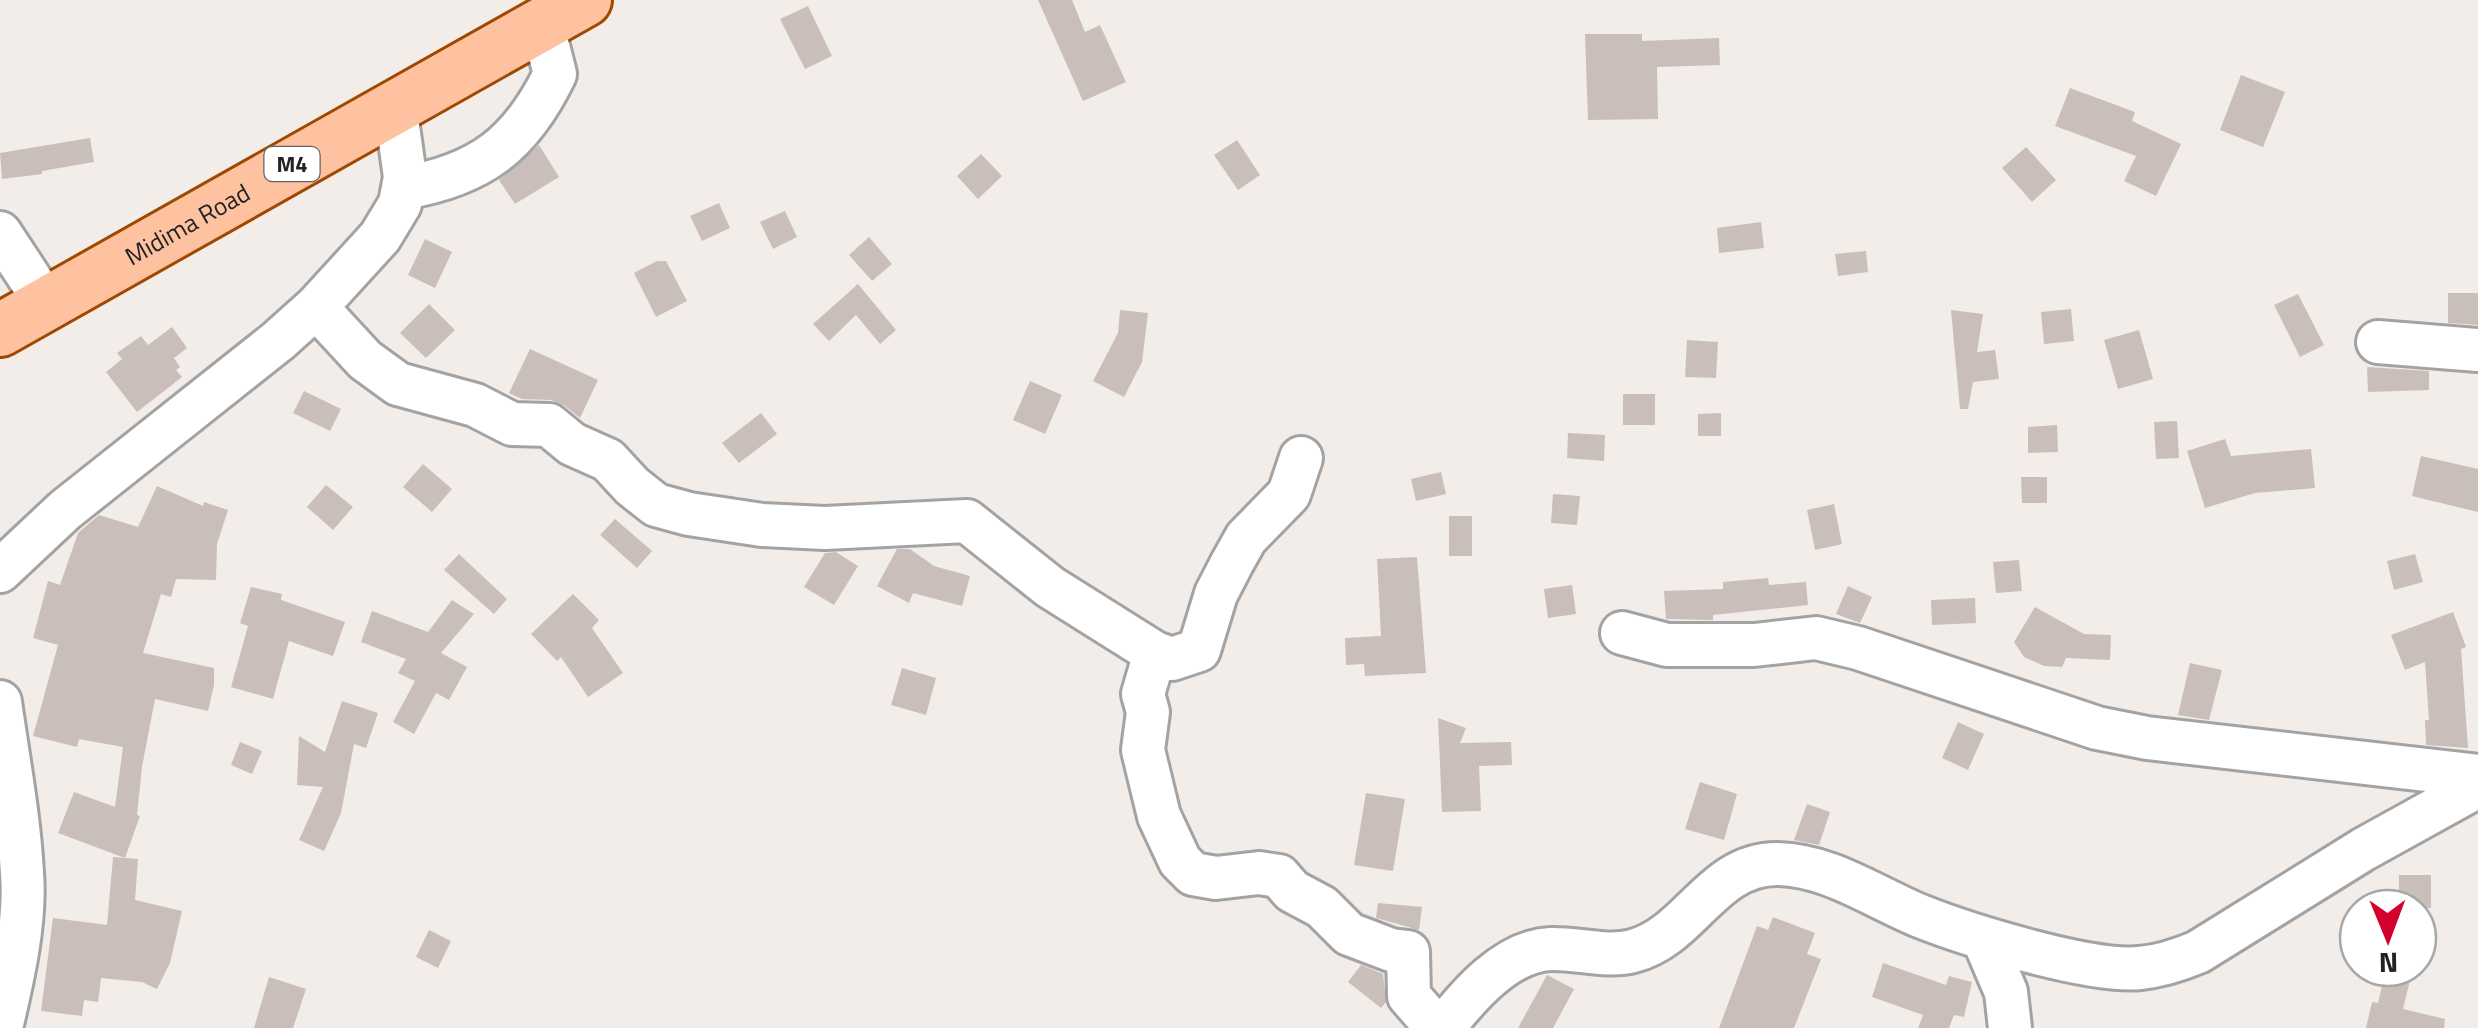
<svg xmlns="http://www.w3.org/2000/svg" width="2478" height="1028" font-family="'Titillium Web',sans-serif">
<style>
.building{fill:#cabebb}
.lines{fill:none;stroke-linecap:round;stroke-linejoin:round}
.minor-casing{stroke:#a3a3a3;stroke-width:48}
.major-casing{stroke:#9f4800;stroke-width:58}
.minor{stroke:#fff;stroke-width:42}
.major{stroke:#ffc2a0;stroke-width:52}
.labels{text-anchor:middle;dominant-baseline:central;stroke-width:9;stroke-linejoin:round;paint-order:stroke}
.shield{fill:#fff;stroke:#646464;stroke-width:2.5}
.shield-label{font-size:22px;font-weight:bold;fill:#222}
.street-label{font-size:25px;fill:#222;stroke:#fff}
</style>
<rect width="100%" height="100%" fill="#f2ede8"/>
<path class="building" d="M 1038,0 L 1072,0 L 1085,32 L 1100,25 L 1126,82 L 1083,101 Z
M 808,6 L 832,56 L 805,69 L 780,19 Z
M 1585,34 L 1642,34 L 1642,41 L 1719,38 L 1720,65 L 1657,67 L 1658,119 L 1588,120 Z
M 2241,75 L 2285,92 L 2263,147 L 2220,130 Z
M 2070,88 L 2135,112 L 2132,121 L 2181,144 L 2156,196 L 2124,181 L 2136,156 L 2055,126 Z
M 90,138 L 94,162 L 42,171 L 42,174 L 2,179 L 0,153 Z
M 1237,140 L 1260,175 L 1238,190 L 1214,155 Z
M 539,145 L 559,177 L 515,204 L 499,180 Z
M 2026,147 L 2056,180 L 2032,202 L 2002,168 Z
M 981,154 L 1002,176 L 978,199 L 957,176 Z
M 719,203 L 730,228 L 702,241 L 690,216 Z
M 785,211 L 797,237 L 773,249 L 760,222 Z
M 1761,222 L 1764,248 L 1719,253 L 1717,228 Z
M 869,237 L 892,264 L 872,281 L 849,255 Z
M 425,239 L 452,252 L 435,288 L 408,275 Z
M 1866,251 L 1868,272 L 1838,276 L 1835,254 Z
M 657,261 L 666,261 L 687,301 L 656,317 L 634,273 Z
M 858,284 L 896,330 L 880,344 L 856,315 L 829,341 L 813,324 Z
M 2448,293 L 2478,293 L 2478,325 L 2448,323 Z
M 2298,294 L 2324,345 L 2300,357 L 2274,305 Z
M 429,304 L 455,330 L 426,358 L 400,333 Z
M 2071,309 L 2074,341 L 2044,344 L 2041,312 Z
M 1120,310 L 1148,313 L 1142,362 L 1124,397 L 1093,381 L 1118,333 Z
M 1951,310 L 1983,314 L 1977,352 L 1995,350 L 1999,379 L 1973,382 L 1968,409 L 1960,409 Z
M 172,327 L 187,348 L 174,358 L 180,367 L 176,370 L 182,377 L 137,412 L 106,372 L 122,359 L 117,353 L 141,336 L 148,345 Z
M 2139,330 L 2153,379 L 2118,389 L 2104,340 Z
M 1687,340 L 1718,342 L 1716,378 L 1685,377 Z
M 530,349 L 598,380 L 580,418 L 565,406 L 551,400 L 522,399 L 509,393 Z
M 2367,367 L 2429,371 L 2429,390 L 2368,392 Z
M 1030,381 L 1062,395 L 1045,434 L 1013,420 Z
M 304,391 L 341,409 L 330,431 L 293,413 Z
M 1623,394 L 1655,394 L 1655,425 L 1623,425 Z
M 761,413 L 777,434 L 739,463 L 722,443 Z
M 1721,413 L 1721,436 L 1698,436 L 1698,414 Z
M 2177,421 L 2179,458 L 2156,459 L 2154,422 Z
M 2057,425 L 2058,452 L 2028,453 L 2028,427 Z
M 1568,433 L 1605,435 L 1604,461 L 1567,458 Z
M 2225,439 L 2231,456 L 2311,449 L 2315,488 L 2255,493 L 2205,508 L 2187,451 Z
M 2421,456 L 2478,469 L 2478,512 L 2412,496 Z
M 423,464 L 452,489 L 432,512 L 403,487 Z
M 1441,472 L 1446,494 L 1416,501 L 1411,479 Z
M 2021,477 L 2047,477 L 2047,503 L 2022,503 Z
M 326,485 L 353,507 L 333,530 L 307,507 Z
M 157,486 L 203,506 L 204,502 L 228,510 L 217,544 L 216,580 L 176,579 L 171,597 L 161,594 L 143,653 L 214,668 L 214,685 L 208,711 L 155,699 L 142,767 L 137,815 L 140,816 L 125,858 L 58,833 L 74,792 L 115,807 L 123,747 L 79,739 L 77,747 L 33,736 L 58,645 L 33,638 L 48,581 L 60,585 L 78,533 L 99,515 L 138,527 Z
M 1553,494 L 1580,496 L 1577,525 L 1551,523 Z
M 1834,504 L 1842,544 L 1815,550 L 1807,510 Z
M 1449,516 L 1472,516 L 1472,556 L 1449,556 Z
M 615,519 L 652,551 L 637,568 L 600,535 Z
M 897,549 L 910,549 L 934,566 L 970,576 L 962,606 L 913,593 L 909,603 L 877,586 Z
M 836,552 L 858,566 L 834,605 L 804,587 L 825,553 Z
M 459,554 L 507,599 L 494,614 L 444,570 Z
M 2415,554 L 2423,582 L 2394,590 L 2387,561 Z
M 1417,557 L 1426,673 L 1365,676 L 1364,664 L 1346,665 L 1345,638 L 1381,636 L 1377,559 Z
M 2019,560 L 2022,591 L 1996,593 L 1993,562 Z
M 1768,578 L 1769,585 L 1806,582 L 1808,605 L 1713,615 L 1713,620 L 1666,619 L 1664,591 L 1723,589 L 1723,582 Z
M 1572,585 L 1576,614 L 1548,618 L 1544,589 Z
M 1848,586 L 1872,597 L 1860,623 L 1836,614 Z
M 251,587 L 282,594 L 281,600 L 345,622 L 333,656 L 289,641 L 273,699 L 231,687 L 248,626 L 240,623 Z
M 573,594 L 599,620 L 592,628 L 623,673 L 588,697 L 561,657 L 557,661 L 531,634 Z
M 1975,598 L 1976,623 L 1932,625 L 1931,600 Z
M 452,600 L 474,614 L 441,653 L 467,667 L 449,700 L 436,693 L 414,734 L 393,722 L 415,681 L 398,673 L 406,659 L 361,642 L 372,611 L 428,632 Z
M 2035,607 L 2084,634 L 2111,635 L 2110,660 L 2066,658 L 2062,667 L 2044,666 L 2024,657 L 2014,642 Z
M 2453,612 L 2466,647 L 2461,649 L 2468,748 L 2426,745 L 2425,720 L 2429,720 L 2425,662 L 2405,670 L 2391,635 Z
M 2190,663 L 2222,670 L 2209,720 L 2178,715 Z
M 902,668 L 936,678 L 926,715 L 891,705 Z
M 342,701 L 378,713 L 366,748 L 354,744 L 341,813 L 324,851 L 299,840 L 323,787 L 297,785 L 299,736 L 325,752 Z
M 1438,718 L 1466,728 L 1460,743 L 1511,742 L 1512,765 L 1479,766 L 1481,811 L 1442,812 Z
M 1958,722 L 1984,734 L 1968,770 L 1942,758 Z
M 240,742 L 262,751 L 252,774 L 231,765 Z
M 1700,782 L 1737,794 L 1724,840 L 1685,829 Z
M 1366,793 L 1405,799 L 1393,871 L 1354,865 Z
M 1807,804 L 1830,812 L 1819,845 L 1794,840 Z
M 113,857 L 138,859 L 135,900 L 182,911 L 170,963 L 157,989 L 142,982 L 101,978 L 98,1002 L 84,1000 L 82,1016 L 41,1011 L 53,918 L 107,925 Z
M 2399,875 L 2431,875 L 2431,908 L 2399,908 Z
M 1378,903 L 1422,907 L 1419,930 L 1376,918 Z
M 1773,917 L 1815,933 L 1807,954 L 1821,959 L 1794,1028 L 1719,1028 L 1757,926 L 1768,930 Z
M 429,930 L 451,941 L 438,968 L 416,957 Z
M 1883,963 L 1946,985 L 1949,976 L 1972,982 L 1964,1017 L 1954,1015 L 1949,1028 L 1918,1028 L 1923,1015 L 1872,997 Z
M 1361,965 L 1383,974 L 1386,1002 L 1381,1008 L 1348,982 Z
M 2386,968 L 2413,968 L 2403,1009 L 2445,1019 L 2444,1028 L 2366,1028 L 2372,1002 L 2378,1003 Z
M 1547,975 L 1574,989 L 1553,1028 L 1518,1028 Z
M 269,977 L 306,989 L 293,1028 L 254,1028 Z"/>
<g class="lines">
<g class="minor-casing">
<path id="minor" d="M 403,188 C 481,175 521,144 555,74 L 542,23
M 0,233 L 46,303
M 316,307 L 365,360 L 398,384 L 475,405 L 512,424 L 549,425 L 572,444 L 608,460 L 632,486 L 656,505 L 689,514 L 762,525 L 825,528 L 967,521 L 1050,587 L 1155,653 L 1172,659 L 1199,650 L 1216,594 L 1232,563 L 1246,538 L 1289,494 L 1301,458
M 2378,342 L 2478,350
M 0,571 L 65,510 L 278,341 L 316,307 L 380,237 L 400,204 L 405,177 L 395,105
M 1622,633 L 1667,645 L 1754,645 L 1816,638 L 1858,648 L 2097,728 L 2147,738 L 2478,776
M 1155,653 L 1143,694 L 1148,712 L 1143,750 L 1159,816 L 1180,861 L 1193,874 L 1216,878 L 1259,873 L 1279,876 L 1292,891 L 1322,907 L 1349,934 L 1391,950 L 1408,952 L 1409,996 L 1437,1028
M 0,702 C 8,759 19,816 22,873 C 26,922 12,981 1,1028
M 1983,938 L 2006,992 L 2010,1028
M 1443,1028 C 1468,996 1506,951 1550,949 C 1577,948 1607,958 1633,951 C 1691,936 1712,863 1778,864 C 1829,865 1874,897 1920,916 C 1968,935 2090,973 2140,968 C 2161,966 2179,960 2198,952 L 2364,849 L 2478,786"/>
</g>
<g class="major-casing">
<g id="major">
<path id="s1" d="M 0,330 L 585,0"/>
</g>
</g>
<use href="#minor" class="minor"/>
<use href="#major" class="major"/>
</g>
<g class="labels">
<rect class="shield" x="264.5" y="147" width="55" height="34" rx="8"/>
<g class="shield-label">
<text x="292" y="164">M4</text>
</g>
<g class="street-label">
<text stroke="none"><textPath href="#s1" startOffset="215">Midima Road</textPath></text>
</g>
</g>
<g transform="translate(2388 938) rotate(179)"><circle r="48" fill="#ffffff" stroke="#a7a7a7" stroke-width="2.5"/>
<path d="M0-8L18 38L0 25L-18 38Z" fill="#d3002d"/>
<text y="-15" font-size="28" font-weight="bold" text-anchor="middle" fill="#222222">N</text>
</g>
</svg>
